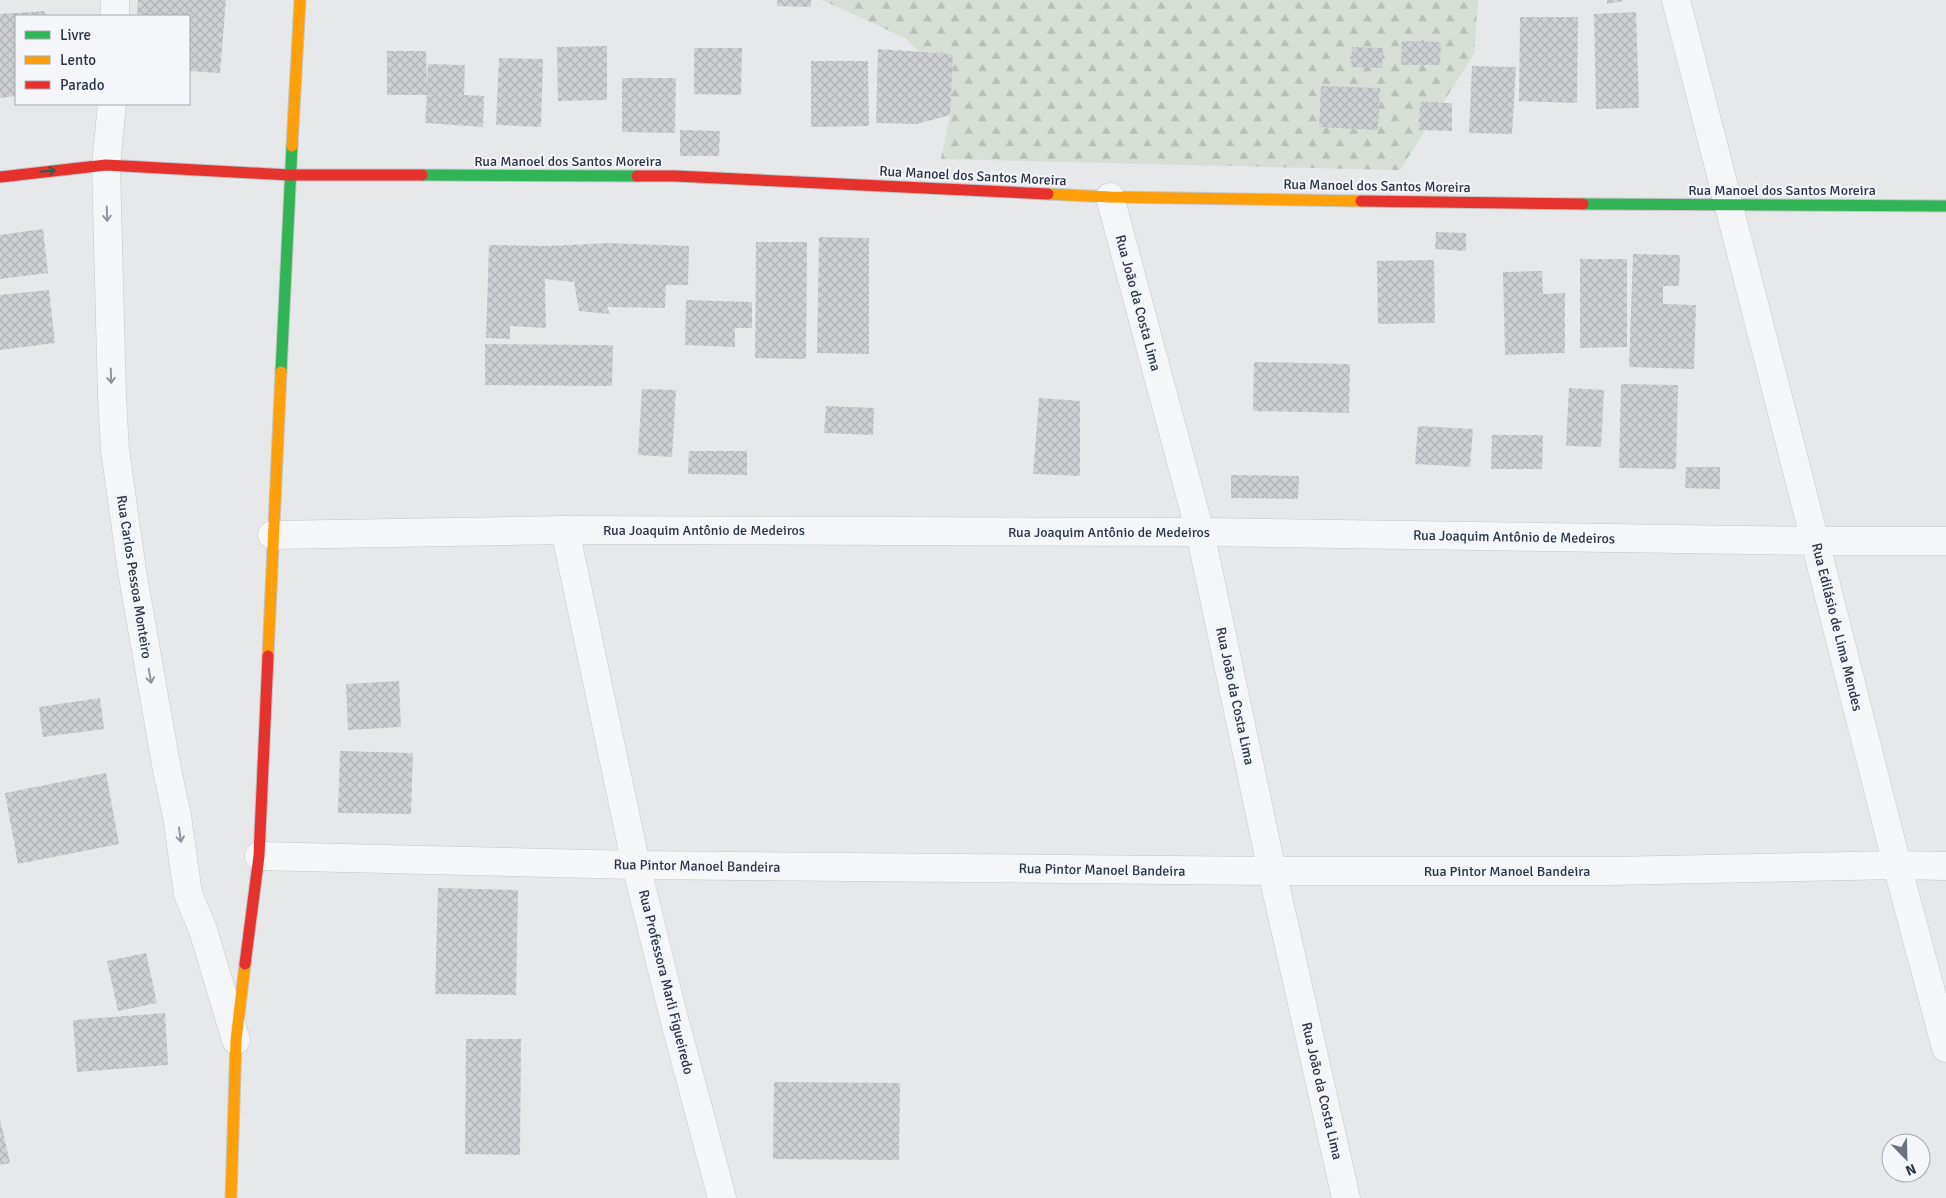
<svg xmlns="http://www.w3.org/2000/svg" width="1946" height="1198" font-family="Signika,sans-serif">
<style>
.forest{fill:url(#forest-firs)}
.building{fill:url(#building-cross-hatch)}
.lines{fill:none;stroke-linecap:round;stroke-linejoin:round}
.street-casing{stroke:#c4c6c8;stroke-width:29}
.fast-casing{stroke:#c4c6c8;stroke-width:13}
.slow-casing{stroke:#c4c6c8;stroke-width:13}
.jam-casing{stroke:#c4c6c8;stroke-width:13}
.street{stroke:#f5f6f7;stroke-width:28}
.fast{stroke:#30b455;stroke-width:11}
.slow{stroke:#ff9f0a;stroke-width:11}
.jam{stroke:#e5322d;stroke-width:11}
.oneway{stroke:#2d614b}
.oneway2{stroke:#90959e}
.labels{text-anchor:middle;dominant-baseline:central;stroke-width:4;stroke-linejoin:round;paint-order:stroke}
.street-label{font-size:14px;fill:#2b3445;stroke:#f4f6f9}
</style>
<defs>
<pattern id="forest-firs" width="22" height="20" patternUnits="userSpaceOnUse" patternTransform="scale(1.25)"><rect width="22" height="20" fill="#d6ded6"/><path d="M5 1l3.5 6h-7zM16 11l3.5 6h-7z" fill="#b8bfb9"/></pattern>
<pattern id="building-cross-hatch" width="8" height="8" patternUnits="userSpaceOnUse" patternTransform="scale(1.25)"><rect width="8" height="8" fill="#ced0d3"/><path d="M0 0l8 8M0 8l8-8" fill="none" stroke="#b1b3b6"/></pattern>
</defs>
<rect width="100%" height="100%" fill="#e6e8ea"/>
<path class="forest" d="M 822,0 L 1478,0 L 1474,54 L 1400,170 L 941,159 L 950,115 L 953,54 L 920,52 L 905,38 Z"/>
<path class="building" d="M 138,0 L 226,0 L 220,73 L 189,71 L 189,16 L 137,16 Z
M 777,0 L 811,0 L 811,7 L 777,6 Z
M 1607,0 L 1623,0 L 1623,1 L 1607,4 Z
M 45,11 L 45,16 L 16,16 L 16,96 L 0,98 L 0,14 Z
M 1636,12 L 1639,108 L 1596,109 L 1594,14 Z
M 1520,17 L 1578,17 L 1577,103 L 1519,101 Z
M 1402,41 L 1441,42 L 1440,65 L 1401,65 Z
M 607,46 L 607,100 L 558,101 L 557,47 Z
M 1352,47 L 1383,48 L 1382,68 L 1351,67 Z
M 694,48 L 742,48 L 741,95 L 694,94 Z
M 878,49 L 953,54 L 950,115 L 917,124 L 876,123 Z
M 387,51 L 426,51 L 427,88 L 428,64 L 465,65 L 464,95 L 484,96 L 483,127 L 425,123 L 427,95 L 387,95 Z
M 499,58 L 543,59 L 541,127 L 496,125 Z
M 811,61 L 868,61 L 869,126 L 811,127 Z
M 1472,66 L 1516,67 L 1512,134 L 1469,133 Z
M 622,78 L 676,78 L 675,133 L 622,132 Z
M 1321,86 L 1380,88 L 1378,130 L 1319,127 Z
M 1420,102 L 1452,103 L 1452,131 L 1419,130 Z
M 680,130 L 720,131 L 719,156 L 680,156 Z
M 43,229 L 48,273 L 0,279 L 0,235 Z
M 1436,232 L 1466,233 L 1466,251 L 1435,249 Z
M 819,237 L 869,238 L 869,354 L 817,353 Z
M 756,242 L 807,242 L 806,359 L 755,358 Z
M 609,243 L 689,246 L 688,285 L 666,285 L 665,308 L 607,307 L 610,314 L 579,311 L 574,282 L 545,279 L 546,328 L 510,326 L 510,339 L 486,338 L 489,245 L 548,246 Z
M 1633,254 L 1680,255 L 1679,286 L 1663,286 L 1663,304 L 1696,305 L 1694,369 L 1629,367 Z
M 1580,259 L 1627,259 L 1627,347 L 1580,348 Z
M 1434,260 L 1435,323 L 1378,324 L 1377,261 Z
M 1542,271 L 1543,294 L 1565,293 L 1565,353 L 1505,355 L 1503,272 Z
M 49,290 L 55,343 L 0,350 L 0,295 Z
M 686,300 L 752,302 L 752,328 L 735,328 L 735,347 L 685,345 Z
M 485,344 L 613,345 L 612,386 L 485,385 Z
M 1254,362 L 1350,364 L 1349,413 L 1253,411 Z
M 1621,384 L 1678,385 L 1676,469 L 1619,468 Z
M 1569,388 L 1604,390 L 1601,447 L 1566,446 Z
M 642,389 L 676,390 L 672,457 L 638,455 Z
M 1039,398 L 1080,401 L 1080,476 L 1033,474 Z
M 826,406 L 874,408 L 873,435 L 824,433 Z
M 1418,426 L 1473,429 L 1470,467 L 1415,464 Z
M 1492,435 L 1543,435 L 1542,469 L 1491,469 Z
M 689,451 L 747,451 L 747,475 L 688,474 Z
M 1686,467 L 1720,467 L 1720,489 L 1685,488 Z
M 1231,475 L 1299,476 L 1298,499 L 1231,498 Z
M 399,681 L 401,727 L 348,730 L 346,684 Z
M 100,698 L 104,729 L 43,737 L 39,707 Z
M 340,751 L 413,753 L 411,814 L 338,813 Z
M 106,773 L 119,844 L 18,864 L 5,793 Z
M 438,888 L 518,890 L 516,995 L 435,994 Z
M 146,953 L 157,1003 L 118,1011 L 107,961 Z
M 165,1013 L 168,1065 L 77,1072 L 73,1020 Z
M 466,1039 L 521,1039 L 520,1155 L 465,1154 Z
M 774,1082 L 900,1083 L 899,1160 L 773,1159 Z
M 0,1119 L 10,1163 L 0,1165 Z"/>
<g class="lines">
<g class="street-casing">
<path id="street" d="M 115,0 L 115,16
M 1676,0 L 1815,541 L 1897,865 L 1946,1048
M 112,104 L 106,165 L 112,398 L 115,450 L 132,571 L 167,770 L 177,816 L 188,894 L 203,930 L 236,1040
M 1110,197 L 1200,532 L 1272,871 L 1346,1198
M 565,530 L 636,865 L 675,1022 L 722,1198
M 272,535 L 565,530 L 1200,532 L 1815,541 L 1946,541
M 259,856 L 636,865 L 1272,871 L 1610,871 L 1897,865 L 1946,866"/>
</g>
<g class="fast-casing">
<path id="fast" d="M 422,175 L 637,176
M 1583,204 L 1946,206
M 281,372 L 292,146"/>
</g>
<g class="slow-casing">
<path id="slow" d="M 292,146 L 300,0
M 1048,194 L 1110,197 L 1361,201
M 268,656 L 281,372
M 231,1198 L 236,1040 L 245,964"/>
</g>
<g class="jam-casing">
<path id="jam" d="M 637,176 L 675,176 L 1048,194
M 0,177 L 106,165 L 289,175 L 422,175
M 1361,201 L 1583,204
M 245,964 L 259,856 L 268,656"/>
</g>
<use href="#street" class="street"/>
<use href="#fast" class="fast"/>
<use href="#slow" class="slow"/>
<use href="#jam" class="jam"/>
</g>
<defs><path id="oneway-shaft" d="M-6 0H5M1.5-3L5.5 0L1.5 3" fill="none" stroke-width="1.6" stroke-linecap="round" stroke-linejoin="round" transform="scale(1.25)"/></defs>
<use class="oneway" href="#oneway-shaft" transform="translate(48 171) rotate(-6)"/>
<g class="oneway2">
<use href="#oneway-shaft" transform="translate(107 214) rotate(88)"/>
<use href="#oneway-shaft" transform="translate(111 376) rotate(88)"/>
<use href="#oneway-shaft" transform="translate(150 676) rotate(80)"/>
<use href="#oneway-shaft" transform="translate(180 835) rotate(82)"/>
</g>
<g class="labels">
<g class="street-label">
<text x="568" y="161">Rua Manoel dos Santos Moreira</text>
<text transform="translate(973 176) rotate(3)">Rua Manoel dos Santos Moreira</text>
<text transform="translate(1377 186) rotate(1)">Rua Manoel dos Santos Moreira</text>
<text x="1782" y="190">Rua Manoel dos Santos Moreira</text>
<text transform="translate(1138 303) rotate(75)">Rua João da Costa Lima</text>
<text x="704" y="530">Rua Joaquim Antônio de Medeiros</text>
<text x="1109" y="532">Rua Joaquim Antônio de Medeiros</text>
<text transform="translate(1514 537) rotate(1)">Rua Joaquim Antônio de Medeiros</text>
<text transform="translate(134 577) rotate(81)">Rua Carlos Pessoa Monteiro</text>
<text transform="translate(1837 627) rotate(76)">Rua Edilásio de Lima Mendes</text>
<text transform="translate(1235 696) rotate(78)">Rua João da Costa Lima</text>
<text transform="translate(697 866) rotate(1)">Rua Pintor Manoel Bandeira</text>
<text transform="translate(1102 870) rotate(1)">Rua Pintor Manoel Bandeira</text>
<text x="1507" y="871">Rua Pintor Manoel Bandeira</text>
<text transform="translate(666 982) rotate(76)">Rua Professora Marli Figueiredo</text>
<text transform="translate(1322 1091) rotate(77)">Rua João da Costa Lima</text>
</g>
</g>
<rect x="15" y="15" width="175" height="90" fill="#f4f6f9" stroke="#a4a8b1"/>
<rect x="25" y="31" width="25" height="8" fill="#30b455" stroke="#a4a8b1"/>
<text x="60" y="40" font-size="15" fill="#2b3445">Livre</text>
<rect x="25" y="56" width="25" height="8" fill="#ff9f0a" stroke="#a4a8b1"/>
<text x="60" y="65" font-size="15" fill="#2b3445">Lento</text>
<rect x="25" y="81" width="25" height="8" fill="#e5322d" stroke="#a4a8b1"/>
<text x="60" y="90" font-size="15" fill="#2b3445">Parado</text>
<g transform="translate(1906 1158) rotate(157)"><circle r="24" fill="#f4f6f9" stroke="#a4a8b1"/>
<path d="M0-4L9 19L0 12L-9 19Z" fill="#6c737f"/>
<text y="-8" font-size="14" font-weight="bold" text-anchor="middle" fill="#2b3445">N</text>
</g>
</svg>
